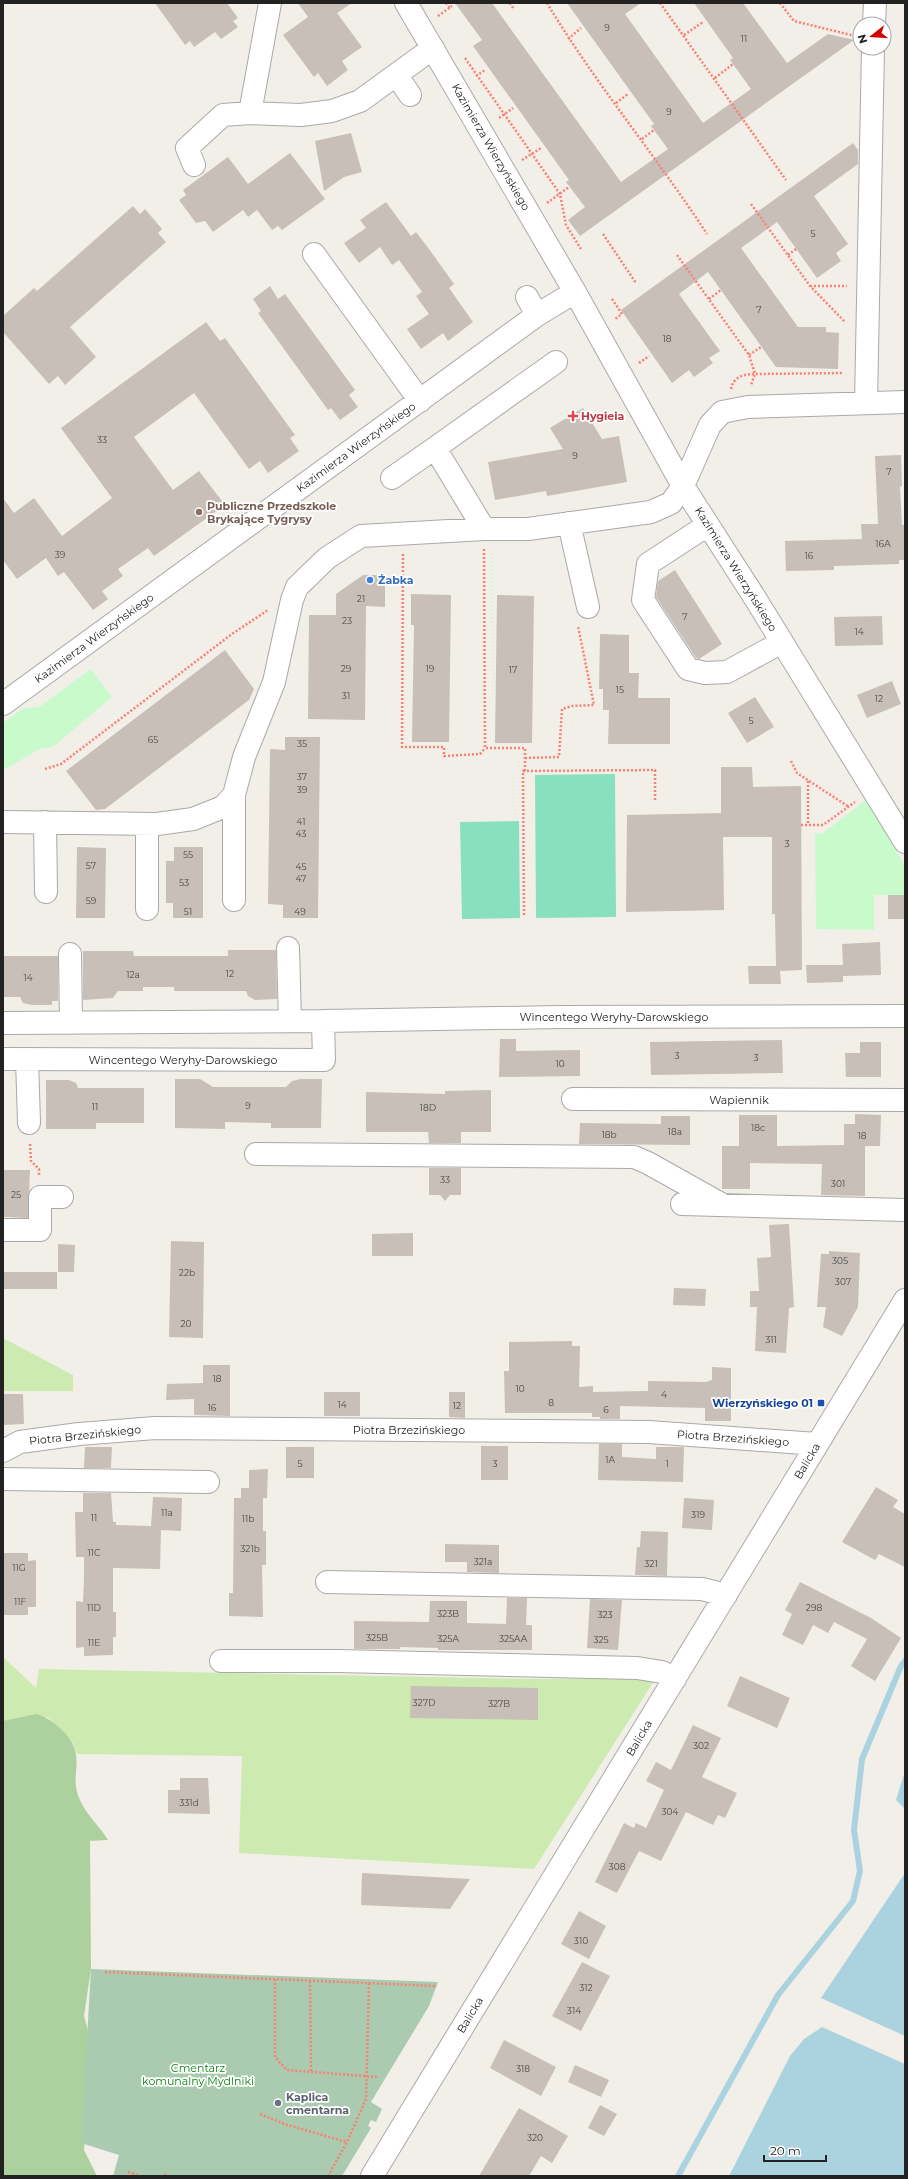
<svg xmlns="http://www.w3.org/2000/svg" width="908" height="2179" font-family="Montserrat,sans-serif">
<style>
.grass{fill:#cdebb0}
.forest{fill:#add19e}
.cemetery{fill:#aacbaf}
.park{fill:#c8facc}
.pitch{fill:#88e0be}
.water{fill:#aad3df}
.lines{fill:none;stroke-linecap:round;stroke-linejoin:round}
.stream{stroke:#aad3df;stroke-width:6}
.building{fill:#c7bfb8}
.minor-casing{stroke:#a9a9a9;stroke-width:24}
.path{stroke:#fa8072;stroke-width:2.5;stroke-dasharray:2 2;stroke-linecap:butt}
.minor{stroke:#fff;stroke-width:22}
.health-dot{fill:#e0444e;stroke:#fff;stroke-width:1.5}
.education-dot{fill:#8d6e63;stroke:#fff;stroke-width:1.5}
.shop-dot{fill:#3f7fe0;stroke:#fff;stroke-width:1.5}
.transit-dot{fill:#1a4fb4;stroke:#fff;stroke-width:1.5}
.worship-dot{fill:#6b7280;stroke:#fff;stroke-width:1.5}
.labels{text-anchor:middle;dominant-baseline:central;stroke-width:3.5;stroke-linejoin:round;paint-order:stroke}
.number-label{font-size:9px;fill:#4b4948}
.street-label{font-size:11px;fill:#222;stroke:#fff}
.health-label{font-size:11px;font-weight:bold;fill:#be3a42;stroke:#fff;text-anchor:start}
.education-label{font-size:11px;font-weight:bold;fill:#785e54;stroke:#fff;text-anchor:start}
.shop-label{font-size:11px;font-weight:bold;fill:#366cbe;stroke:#fff;text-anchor:start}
.transit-label{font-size:11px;font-weight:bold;fill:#164399;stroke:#fff;text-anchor:end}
.park-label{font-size:11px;fill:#0c8416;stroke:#fff}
.worship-label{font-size:11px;font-weight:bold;fill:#5b616d;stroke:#fff;text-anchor:start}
</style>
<rect width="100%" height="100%" fill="#f2efe9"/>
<path class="grass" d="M 3,1338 L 73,1375 L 73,1391 L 3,1391 Z
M 3,1657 L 36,1688 L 39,1669 L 529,1679 L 656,1678 L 534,1869 L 239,1853 L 242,1756 L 77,1754 L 73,1743 L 48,1717 L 3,1721 Z"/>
<path class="forest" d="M 36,1714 C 47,1717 52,1721 61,1729 C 90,1757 67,1773 80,1800 C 86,1815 100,1826 108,1840 L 90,1841 L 91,1969 L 84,2016 L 93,2049 L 84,2150 L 97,2176 L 3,2176 L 3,1721 Z"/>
<path class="cemetery" d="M 91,1969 L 438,1982 L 429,2006 L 371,2102 L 382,2109 L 376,2122 L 371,2120 L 368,2126 L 371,2128 L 342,2176 L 113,2176 L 119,2155 L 81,2143 Z"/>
<path class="park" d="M 91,669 L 112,697 L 53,747 L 40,749 L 3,770 L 3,723 L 22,709 L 39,707 Z
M 866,800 L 905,866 L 905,895 L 874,895 L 874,930 L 816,929 L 815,834 L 823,833 Z"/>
<path class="pitch" d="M 615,774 L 616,917 L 536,918 L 535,775 Z
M 519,821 L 520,918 L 462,919 L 460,822 Z"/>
<path class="water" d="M 905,1771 L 905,1809 L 896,1800 Z
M 905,1873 L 905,2036 L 821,1998 Z
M 822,2027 L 905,2064 L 905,2176 L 729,2176 L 790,2056 L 804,2039 Z"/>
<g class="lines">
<path class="stream" d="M 678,2176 L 778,1995 L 853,1901 L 860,1871 L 854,1830 L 862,1759 L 901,1666 L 905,1661"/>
</g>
<path class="building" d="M 155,3 L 227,3 L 238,18 L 233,21 L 238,27 L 221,39 L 215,32 L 194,47 L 190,41 L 185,45 Z
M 298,3 L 352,3 L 337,13 L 362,47 L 342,61 L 348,70 L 327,86 L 318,73 L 314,77 L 283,35 L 308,17 Z
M 455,3 L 492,3 L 621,182 L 668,149 L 651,126 L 654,124 L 567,3 L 641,3 L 625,14 L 703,123 L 751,89 L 730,60 L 733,58 L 694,3 L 743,3 L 787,63 L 828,34 L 854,40 L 580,236 L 568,220 L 585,207 L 566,182 L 569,180 L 473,46 L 482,40 Z
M 351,133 L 362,172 L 344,177 L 324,191 L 315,141 Z
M 853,143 L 858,150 L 858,164 L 814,196 L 848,244 L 836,253 L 841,261 L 817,278 L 777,222 L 741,248 L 798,327 L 826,327 L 826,332 L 839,333 L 838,369 L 776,367 L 708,272 L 679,294 L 720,351 L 709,358 L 713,363 L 694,377 L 689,370 L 672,383 L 621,310 Z
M 290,153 L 325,199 L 282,230 L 278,226 L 272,230 L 257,210 L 248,217 L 243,210 L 213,232 L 205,221 L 196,223 L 179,200 L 186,195 L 183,190 L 228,157 L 248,184 Z
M 386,202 L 411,236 L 416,232 L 429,249 L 454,284 L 449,288 L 473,322 L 448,341 L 443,333 L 421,349 L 407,329 L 429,314 L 416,296 L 422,292 L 399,260 L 392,265 L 380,247 L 359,263 L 344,243 L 366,228 L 360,220 Z
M 133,206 L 140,214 L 145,209 L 162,229 L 158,233 L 166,242 L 70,327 L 96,357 L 65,385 L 58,376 L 49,384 L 3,332 L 3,316 L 34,288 L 37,291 Z
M 270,286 L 278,299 L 285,294 L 355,390 L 349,395 L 358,407 L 340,420 L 331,408 L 328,410 L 258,313 L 261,311 L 253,299 Z
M 206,322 L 220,341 L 225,338 L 295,435 L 290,438 L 299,451 L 268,473 L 260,461 L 249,469 L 194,393 L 134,437 L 173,490 L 199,471 L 225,505 L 154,556 L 148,548 L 118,569 L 123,576 L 102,591 L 108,599 L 93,610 L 64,572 L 58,576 L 46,558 L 17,579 L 3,560 L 3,498 L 14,513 L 34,498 L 62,536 L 112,498 L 61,428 Z
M 583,408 L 602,439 L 619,436 L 627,482 L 547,496 L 546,491 L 495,500 L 488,462 L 563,449 L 550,428 Z
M 901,455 L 902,486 L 900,487 L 902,525 L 905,525 L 905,560 L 899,560 L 899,564 L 834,566 L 834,570 L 786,571 L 785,541 L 862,539 L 861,524 L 878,524 L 875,456 Z
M 675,570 L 722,644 L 699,659 L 696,658 L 656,597 L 658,581 Z
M 363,575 L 385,575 L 385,607 L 366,606 L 365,720 L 308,719 L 309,615 L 336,615 L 336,594 Z
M 411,594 L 451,595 L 449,742 L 412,742 L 414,625 L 411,625 Z
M 497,595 L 534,596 L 532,743 L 495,743 Z
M 882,616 L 883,645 L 835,646 L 834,617 Z
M 600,634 L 629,635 L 629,673 L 639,673 L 638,698 L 670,698 L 670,744 L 608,744 L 609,710 L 603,710 L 603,689 L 599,689 Z
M 225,650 L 254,689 L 249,700 L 105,809 L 96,810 L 66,771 Z
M 892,681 L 901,704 L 867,718 L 857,695 Z
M 755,697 L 774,727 L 747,743 L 728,713 Z
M 285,737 L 320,737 L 318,918 L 283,918 L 283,905 L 268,904 L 270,749 L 285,750 Z
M 721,767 L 752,767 L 753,787 L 801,786 L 802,970 L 780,971 L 781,984 L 749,984 L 748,966 L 776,966 L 775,914 L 772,914 L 772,837 L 723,837 L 724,910 L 626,912 L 627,815 L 721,813 Z
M 77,847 L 106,848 L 105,918 L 76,918 Z
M 174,847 L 203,847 L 203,918 L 173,918 L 173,903 L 166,903 L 166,861 L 174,861 Z
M 888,895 L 905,895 L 905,919 L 888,919 Z
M 880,942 L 881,975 L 843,976 L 843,973 L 843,982 L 807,983 L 806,965 L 843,965 L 842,944 Z
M 228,950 L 276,950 L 277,999 L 255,1000 L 248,996 L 246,991 L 174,991 L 174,987 L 143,987 L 143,991 L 118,991 L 113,998 L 83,1000 L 83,951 L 133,951 L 134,956 L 228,956 Z
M 3,956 L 58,956 L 58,1001 L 52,1001 L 52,1005 L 32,1005 L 23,1003 L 20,997 L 3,997 Z
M 500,1039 L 516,1039 L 516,1051 L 580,1050 L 580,1076 L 499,1077 Z
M 782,1040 L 783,1073 L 651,1075 L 650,1042 Z
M 860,1042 L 881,1042 L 881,1077 L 846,1077 L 845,1053 L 860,1053 Z
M 175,1079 L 200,1079 L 213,1087 L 286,1087 L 292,1081 L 301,1079 L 322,1079 L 321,1128 L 271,1128 L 271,1123 L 225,1122 L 225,1129 L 175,1128 Z
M 46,1080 L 69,1080 L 76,1083 L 78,1088 L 144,1088 L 144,1123 L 96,1123 L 96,1129 L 46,1129 Z
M 491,1090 L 491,1132 L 461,1132 L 461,1143 L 429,1143 L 428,1132 L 366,1132 L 366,1092 L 445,1094 L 445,1091 Z
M 855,1114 L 881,1115 L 880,1146 L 865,1146 L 865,1196 L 821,1195 L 822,1164 L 750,1163 L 750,1189 L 722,1189 L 722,1146 L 739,1146 L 739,1115 L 777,1115 L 777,1146 L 844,1145 L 844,1124 L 855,1124 Z
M 661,1116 L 690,1116 L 690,1145 L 579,1144 L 580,1123 L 661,1124 Z
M 429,1168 L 461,1168 L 461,1195 L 450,1195 L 445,1201 L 440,1195 L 429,1195 Z
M 3,1170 L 30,1170 L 28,1218 L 3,1217 Z
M 789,1224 L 794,1307 L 789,1308 L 786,1353 L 755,1351 L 757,1307 L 750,1307 L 750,1291 L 759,1291 L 757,1258 L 771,1257 L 769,1225 Z
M 413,1233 L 413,1256 L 372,1256 L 372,1234 Z
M 171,1241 L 204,1242 L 203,1338 L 169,1337 Z
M 58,1244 L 75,1245 L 74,1272 L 58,1272 Z
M 829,1251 L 860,1253 L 858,1307 L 842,1336 L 823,1327 L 826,1307 L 817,1307 L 821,1254 L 829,1254 Z
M 3,1272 L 57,1272 L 57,1289 L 3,1289 Z
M 674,1288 L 706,1289 L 705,1306 L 673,1305 Z
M 572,1341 L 572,1346 L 580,1346 L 579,1387 L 593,1386 L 593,1392 L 648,1391 L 648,1381 L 706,1382 L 712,1380 L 712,1367 L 731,1368 L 731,1421 L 705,1421 L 705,1408 L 620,1406 L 620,1419 L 600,1419 L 600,1417 L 592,1417 L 592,1413 L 505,1413 L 504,1371 L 509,1371 L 509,1342 Z
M 203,1365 L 230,1365 L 230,1416 L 194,1415 L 194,1399 L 166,1400 L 167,1384 L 203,1383 Z
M 324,1392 L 360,1392 L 360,1416 L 324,1416 Z
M 449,1392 L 465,1392 L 465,1418 L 449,1417 Z
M 3,1394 L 23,1394 L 24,1424 L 3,1425 Z
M 599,1444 L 622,1444 L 622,1457 L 656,1459 L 656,1447 L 684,1447 L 683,1482 L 598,1480 Z
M 481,1446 L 508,1446 L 508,1480 L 481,1480 Z
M 85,1447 L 112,1447 L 111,1468 L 84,1468 Z
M 286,1447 L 314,1447 L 314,1478 L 286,1478 Z
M 268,1469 L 267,1498 L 263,1498 L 263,1531 L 266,1531 L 266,1565 L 262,1565 L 263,1617 L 229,1616 L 229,1593 L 233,1593 L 234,1498 L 241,1498 L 241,1488 L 249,1488 L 249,1470 Z
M 876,1487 L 898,1500 L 893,1507 L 905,1514 L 905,1567 L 879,1554 L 875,1560 L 842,1542 Z
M 83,1493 L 111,1493 L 113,1522 L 116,1522 L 116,1525 L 151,1526 L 153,1497 L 182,1498 L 181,1531 L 161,1530 L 160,1569 L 113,1568 L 113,1612 L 116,1612 L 116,1637 L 113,1637 L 113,1655 L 84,1656 L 84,1647 L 76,1648 L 76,1601 L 83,1602 L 84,1578 L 84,1557 L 76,1557 L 75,1512 L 83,1512 Z
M 684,1498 L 714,1500 L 712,1530 L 682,1528 Z
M 641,1531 L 668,1532 L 667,1576 L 635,1575 L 637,1547 L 640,1547 Z
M 445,1544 L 499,1545 L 499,1573 L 467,1572 L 467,1562 L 445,1562 Z
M 3,1553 L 28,1553 L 28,1561 L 36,1560 L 36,1607 L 28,1607 L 28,1615 L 3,1615 Z
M 800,1582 L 871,1618 L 901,1638 L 875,1681 L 851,1666 L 867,1639 L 834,1622 L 828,1633 L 813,1625 L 803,1645 L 782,1635 L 792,1614 L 785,1610 Z
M 507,1598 L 527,1598 L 526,1625 L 532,1625 L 532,1650 L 438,1650 L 438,1648 L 400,1647 L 400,1649 L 354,1649 L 354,1621 L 429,1622 L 430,1601 L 467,1601 L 467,1623 L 506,1624 Z
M 590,1599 L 622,1600 L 618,1650 L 587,1648 Z
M 740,1676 L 790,1698 L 777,1728 L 727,1706 Z
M 411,1686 L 538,1688 L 538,1720 L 410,1718 Z
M 693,1725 L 721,1738 L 702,1777 L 737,1793 L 725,1818 L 718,1815 L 713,1825 L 686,1812 L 661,1861 L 639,1851 L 617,1893 L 595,1882 L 624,1823 L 634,1828 L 636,1823 L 646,1828 L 664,1790 L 646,1781 L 656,1762 L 671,1770 Z
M 180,1778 L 208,1778 L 210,1814 L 168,1813 L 168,1790 L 180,1790 Z
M 362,1873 L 470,1879 L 450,1909 L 361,1905 Z
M 579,1911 L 606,1926 L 589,1959 L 561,1944 Z
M 582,1962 L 610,1976 L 581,2031 L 552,2016 Z
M 504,2040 L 556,2067 L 541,2096 L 490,2068 Z
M 575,2065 L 609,2080 L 601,2097 L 568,2082 Z
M 600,2105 L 617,2114 L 604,2136 L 588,2128 Z
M 519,2108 L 568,2136 L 552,2163 L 541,2156 L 529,2176 L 479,2176 Z"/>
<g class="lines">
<g class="minor-casing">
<path id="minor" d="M 406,3 L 575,292 L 683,486 L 755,598 L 905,842
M 874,24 L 875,3
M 397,76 L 410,95
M 250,113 L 270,3
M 194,165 L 187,148 L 223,115 L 250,113 L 301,115 L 332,111 L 360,101 L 433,48
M 314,254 L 420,401
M 527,297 L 537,315
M 866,402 L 873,48
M 392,478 L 435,448
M 569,523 L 588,607
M 484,529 L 435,448 L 556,362
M 700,530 L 648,564 L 643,600 L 688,669 L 705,673 L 727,672 L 782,642
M 3,704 L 537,315 L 575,292
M 3,822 L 157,824 L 193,819 L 223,807 L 234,795 L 244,757 L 274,682 L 292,600 L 297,587 L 327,558 L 361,536 L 484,529 L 528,529 L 651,512 L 671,503 L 683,486 L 710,425 L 722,412 L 748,407 L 905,402
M 45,822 L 46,892
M 147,824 L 147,909
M 234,900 L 234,795
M 288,948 L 290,1021
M 70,954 L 71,1023
M 323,1021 L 560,1017 L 905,1016
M 3,1023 L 323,1021 L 324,1060 L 3,1059
M 27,1059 L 29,1123
M 573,1099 L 905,1100
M 256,1154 L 634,1157 L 648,1163 L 723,1205
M 682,1204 L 905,1210
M 3,1230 L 40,1230 L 40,1197 L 62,1197
M 3,1451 L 20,1442 L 79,1434 L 155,1428 L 649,1432 L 817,1444
M 3,1479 L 208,1482
M 327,1582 L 702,1589 L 726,1595
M 221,1661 L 338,1661 L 637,1668 L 662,1672 L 675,1679
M 372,2176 L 905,1300"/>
</g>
<path class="path" d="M 446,3 L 450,8
M 510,3 L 513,8
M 547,3 C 595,83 656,156 707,234
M 660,3 L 786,180
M 780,3 L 794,21 L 855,36
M 438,16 L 452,6
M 684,35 L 703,22
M 568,39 L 581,28
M 465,58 L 560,194 L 566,225 L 581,249
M 476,76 L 485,70
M 715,78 L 733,64
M 616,103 L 628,94
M 499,118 L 513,108
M 642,139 L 654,130
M 522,160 L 541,148
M 547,203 L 569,187
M 751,204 L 810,286 L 845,322
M 603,234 L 636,283
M 677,255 L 749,355 L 755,374 L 844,373
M 788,255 L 796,249
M 810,286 L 847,286
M 612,299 L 622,314 L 615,319
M 709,299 L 721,290
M 749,355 L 761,347
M 639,363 L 649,356
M 731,389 C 733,377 744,374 755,374 L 751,385
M 484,549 L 485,748 L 525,748 L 525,771
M 403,554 L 402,747 L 444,747 L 444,756 L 480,754 L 485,748
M 525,758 L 559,757 L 562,709 L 572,706 L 594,705 L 578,626
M 791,761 L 797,773 L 849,807
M 45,769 L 61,764 L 232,634 L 268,610
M 808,781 L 808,825
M 801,825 L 823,825 L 855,802
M 524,915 L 523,771 L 655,770 L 655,801
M 30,1144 L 31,1161 L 39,1169 L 39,1176
M 105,1972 L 437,1986
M 275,1979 L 275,2057 L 287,2070 L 377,2077
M 310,1981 L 311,2072
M 260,2114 L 284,2124 L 347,2142
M 128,2172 L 140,2176
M 165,2176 L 166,2172
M 328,2176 L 347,2142 L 366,2099 L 369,1983"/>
<use href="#minor" class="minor"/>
</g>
<path class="health-dot" d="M571 410h4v4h4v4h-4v4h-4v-4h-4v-4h4z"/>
<circle class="education-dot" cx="199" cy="512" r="4"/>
<circle class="shop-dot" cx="370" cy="580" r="4"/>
<rect class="transit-dot" x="817" y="1399" width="8" height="8" rx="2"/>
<circle class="worship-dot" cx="278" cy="2103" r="4"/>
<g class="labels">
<g class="number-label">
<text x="607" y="27">9</text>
<text x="744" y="38">11</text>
<text x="669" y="111">9</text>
<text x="813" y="233">5</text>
<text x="759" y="309">7</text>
<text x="667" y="338">18</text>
<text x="102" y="439">33</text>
<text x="575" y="455">9</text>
<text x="889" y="471">7</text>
<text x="883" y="543">16A</text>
<text x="60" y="554">39</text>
<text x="809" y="555">16</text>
<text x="361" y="598">21</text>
<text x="685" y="616">7</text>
<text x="347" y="620">23</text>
<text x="859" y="631">14</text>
<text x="346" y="668">29</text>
<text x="430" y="668">19</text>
<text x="513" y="669">17</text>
<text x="620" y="689">15</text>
<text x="346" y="695">31</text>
<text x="879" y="698">12</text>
<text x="751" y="720">5</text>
<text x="153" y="739">65</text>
<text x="302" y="743">35</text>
<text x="302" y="776">37</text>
<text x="302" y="789">39</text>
<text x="301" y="821">41</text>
<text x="301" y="833">43</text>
<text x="787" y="843">3</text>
<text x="188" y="854">55</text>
<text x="91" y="865">57</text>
<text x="301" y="866">45</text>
<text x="301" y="878">47</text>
<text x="184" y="882">53</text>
<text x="91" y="900">59</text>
<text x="188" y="911">51</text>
<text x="300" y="911">49</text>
<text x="230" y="973">12</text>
<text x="133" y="974">12a</text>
<text x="28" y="977">14</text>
<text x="677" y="1055">3</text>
<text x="756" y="1057">3</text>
<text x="560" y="1063">10</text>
<text x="248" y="1105">9</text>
<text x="95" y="1106">11</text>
<text x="428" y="1107">18D</text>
<text x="758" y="1127">18c</text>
<text x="675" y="1131">18a</text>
<text x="609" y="1134">18b</text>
<text x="862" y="1135">18</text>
<text x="445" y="1179">33</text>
<text x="838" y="1183">301</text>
<text x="16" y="1194">25</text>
<text x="840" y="1260">305</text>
<text x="187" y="1272">22b</text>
<text x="843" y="1281">307</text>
<text x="186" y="1323">20</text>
<text x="771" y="1339">311</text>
<text x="217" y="1378">18</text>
<text x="520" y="1388">10</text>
<text x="664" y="1394">4</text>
<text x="551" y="1402">8</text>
<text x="342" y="1404">14</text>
<text x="457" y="1405">12</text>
<text x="212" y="1407">16</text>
<text x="606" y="1409">6</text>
<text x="610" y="1459">1A</text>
<text x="300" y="1463">5</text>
<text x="495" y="1463">3</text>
<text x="667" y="1463">1</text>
<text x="167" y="1512">11a</text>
<text x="698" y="1514">319</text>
<text x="94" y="1517">11</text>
<text x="248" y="1518">11b</text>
<text x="250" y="1548">321b</text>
<text x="94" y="1552">11C</text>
<text x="483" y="1561">321a</text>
<text x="651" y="1563">321</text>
<text x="19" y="1567">11G</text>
<text x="20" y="1601">11F</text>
<text x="94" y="1607">11D</text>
<text x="814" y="1607">298</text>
<text x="448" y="1613">323B</text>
<text x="605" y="1614">323</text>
<text x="377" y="1637">325B</text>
<text x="448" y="1638">325A</text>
<text x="513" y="1638">325AA</text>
<text x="601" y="1639">325</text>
<text x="94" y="1642">11E</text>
<text x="424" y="1702">327D</text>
<text x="499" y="1703">327B</text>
<text x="701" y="1745">302</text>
<text x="189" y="1802">331d</text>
<text x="670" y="1811">304</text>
<text x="617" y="1866">308</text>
<text x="581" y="1940">310</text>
<text x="586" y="1987">312</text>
<text x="574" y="2010">314</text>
<text x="523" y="2068">318</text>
<text x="535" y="2137">320</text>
</g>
<g class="street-label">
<text transform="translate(491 147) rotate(60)">Kazimierza Wierzyńskiego</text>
<text transform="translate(356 447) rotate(-36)">Kazimierza Wierzyńskiego</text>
<text transform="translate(736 569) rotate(58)">Kazimierza Wierzyńskiego</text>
<text transform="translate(94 638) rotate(-36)">Kazimierza Wierzyńskiego</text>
<text x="614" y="1017">Wincentego Weryhy-Darowskiego</text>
<text x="183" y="1060">Wincentego Weryhy-Darowskiego</text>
<text x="739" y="1100">Wapiennik</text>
<text x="409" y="1430">Piotra Brzezińskiego</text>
<text transform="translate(85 1435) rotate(-6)">Piotra Brzezińskiego</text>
<text transform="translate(733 1438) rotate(4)">Piotra Brzezińskiego</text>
<text transform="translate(807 1461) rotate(-59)">Balicka</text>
<text transform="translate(639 1738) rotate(-59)">Balicka</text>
<text transform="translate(470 2015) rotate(-59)">Balicka</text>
</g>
<g class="health-label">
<text x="581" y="416">Hygieia</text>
</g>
<g class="education-label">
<text x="207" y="506">Publiczne Przedszkole<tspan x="207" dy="13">Brykające Tygrysy</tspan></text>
</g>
<g class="shop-label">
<text x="378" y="580">Żabka</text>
</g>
<g class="transit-label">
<text x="813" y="1403">Wierzyńskiego 01</text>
</g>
<g class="park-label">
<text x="198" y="2068">Cmentarz<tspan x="198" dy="13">komunalny Mydlniki</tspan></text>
</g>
<g class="worship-label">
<text x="286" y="2097">Kaplica<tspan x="286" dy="13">cmentarna</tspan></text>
</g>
</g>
<rect width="908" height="2179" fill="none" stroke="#222222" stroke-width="8"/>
<g transform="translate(872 36) rotate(253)"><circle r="19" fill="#ffffff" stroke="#a7a7a7"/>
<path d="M0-3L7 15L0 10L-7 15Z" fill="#d40000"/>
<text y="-6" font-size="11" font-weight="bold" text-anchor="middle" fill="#222222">N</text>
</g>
<path d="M764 2155v6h62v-6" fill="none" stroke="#222222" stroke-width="2"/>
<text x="770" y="2155" font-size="12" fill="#222222" stroke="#ffffff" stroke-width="3" paint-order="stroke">20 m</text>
</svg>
